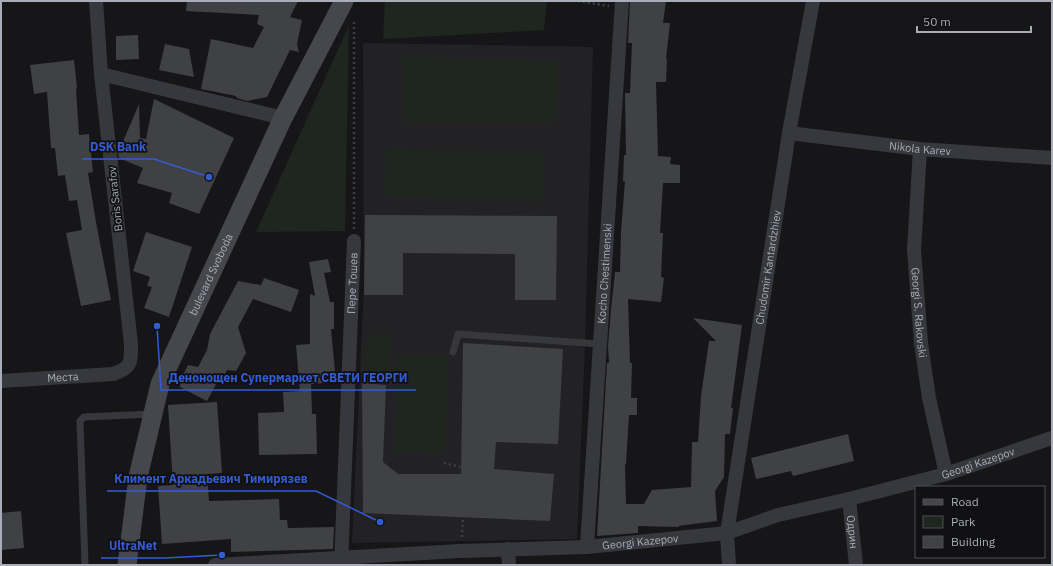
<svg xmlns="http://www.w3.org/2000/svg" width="1053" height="566" font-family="'IBM Plex Sans',sans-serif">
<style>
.built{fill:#222225}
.green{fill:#1e261f}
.building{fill:#404145}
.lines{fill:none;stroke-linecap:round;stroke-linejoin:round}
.path{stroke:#3d3f44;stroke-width:2.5;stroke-dasharray:2 3;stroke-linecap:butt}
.lane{stroke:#37383d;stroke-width:7}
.street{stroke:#37383d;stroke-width:14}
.secondary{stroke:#45474d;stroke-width:19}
.labels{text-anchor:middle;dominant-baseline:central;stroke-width:3.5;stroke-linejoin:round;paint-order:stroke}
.street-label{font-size:11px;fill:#a8adb8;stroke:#111113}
.leader{fill:none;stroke:#325cd3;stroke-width:1.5}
.callout-dot{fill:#325cd3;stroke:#111113;stroke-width:1.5}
.callout-label{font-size:12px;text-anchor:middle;font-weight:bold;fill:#325cd3;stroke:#111113;stroke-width:3.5;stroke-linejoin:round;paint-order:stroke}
</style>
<rect width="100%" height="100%" fill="#161618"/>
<path class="built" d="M 363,43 L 593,47 L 585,344 L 577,539 L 352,543 L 364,286 Z"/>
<path class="green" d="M 385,1 L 547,1 L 544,30 L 383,39 Z
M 349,25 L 345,231 L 256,232 Z
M 402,57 L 558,60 L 556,122 L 402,122 Z
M 386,149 L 544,153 L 543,201 L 385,197 Z
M 368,334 L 391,335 L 388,379 L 365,377 Z
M 398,354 L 448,355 L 445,454 L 394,451 Z"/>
<path class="building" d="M 187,1 L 298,1 L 290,17 L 302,20 L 297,44 L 299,52 L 290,50 L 267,97 L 247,101 L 237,98 L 236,96 L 201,89 L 211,39 L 253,48 L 264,27 L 257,24 L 259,15 L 186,11 Z
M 630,1 L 666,1 L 663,23 L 670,23 L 666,59 L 667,59 L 666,82 L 656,82 L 658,156 L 671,157 L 670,164 L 680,165 L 680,183 L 663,183 L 660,233 L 663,233 L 661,277 L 664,278 L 661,302 L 628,299 L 630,363 L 632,363 L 631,398 L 637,398 L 637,415 L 629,415 L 626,464 L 625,464 L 626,504 L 644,504 L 652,490 L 691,487 L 692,442 L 698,442 L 701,396 L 709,341 L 716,341 L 693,318 L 742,325 L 731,408 L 733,408 L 730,434 L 725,434 L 724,477 L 715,491 L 717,521 L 678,526 L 679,527 L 638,526 L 638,533 L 597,536 L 607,363 L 609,363 L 608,346 L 611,309 L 615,272 L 620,272 L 621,232 L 625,181 L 623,181 L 624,155 L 626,155 L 625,93 L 630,93 L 632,43 L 628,43 Z
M 138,35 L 139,59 L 116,60 L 116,36 Z
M 165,44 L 189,49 L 194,77 L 159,70 Z
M 74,60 L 77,88 L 76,89 L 79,135 L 89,134 L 93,172 L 88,173 L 96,222 L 111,300 L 81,306 L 66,233 L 82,230 L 77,200 L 69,201 L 65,175 L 58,176 L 55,148 L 51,148 L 47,92 L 34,94 L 30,65 Z
M 154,99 L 234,138 L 199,214 L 169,203 L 172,193 L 137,183 L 143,168 L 119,158 L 118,153 L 139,104 L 140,138 L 146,139 Z
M 365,215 L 557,216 L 556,300 L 515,300 L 515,254 L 403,253 L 403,295 L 364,295 Z
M 146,232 L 192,247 L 169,317 L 144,308 L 152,287 L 147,286 L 150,277 L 133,271 Z
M 328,259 L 331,272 L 324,273 L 330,302 L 334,302 L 334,329 L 331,329 L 336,382 L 311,384 L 312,414 L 316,414 L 317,454 L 259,455 L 258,413 L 284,412 L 283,392 L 300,391 L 296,345 L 310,344 L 310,294 L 315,296 L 309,262 Z
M 264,278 L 299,290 L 291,312 L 253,299 L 238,327 L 246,353 L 236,371 L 227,370 L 225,374 L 222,373 L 207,401 L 180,387 L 181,379 L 188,365 L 198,367 L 207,350 L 210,334 L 238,281 L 261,285 Z
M 463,343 L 563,349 L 558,444 L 496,442 L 494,469 L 554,474 L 550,521 L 363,513 L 362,383 L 386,385 L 383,462 L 398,474 L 461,474 Z
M 217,402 L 222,473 L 207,474 L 209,501 L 279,499 L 280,520 L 287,520 L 288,528 L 334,527 L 333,549 L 231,552 L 231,539 L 162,544 L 158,486 L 173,485 L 168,405 Z
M 848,434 L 854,461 L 793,476 L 791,471 L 756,479 L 751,458 Z
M 21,511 L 24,548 L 1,550 L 1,513 Z"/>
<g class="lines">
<path class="path" d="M 578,1 L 609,6
M 354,229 L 354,20
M 444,463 L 461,467
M 462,537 L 463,517"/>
<path class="lane" d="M 453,352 L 458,334 L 600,344
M 85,565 L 80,421 L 84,417 L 153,414"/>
<g class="street">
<path d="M 101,74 L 283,118"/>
<path id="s1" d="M 789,133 L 920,149 L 1052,158"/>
<path id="s2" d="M 920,149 L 914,250 L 921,343 L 929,398 L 946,474"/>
<path id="s3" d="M 1,381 L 113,374 C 132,368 131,362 131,344 L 101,74 L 96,1"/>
<path id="s4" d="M 849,499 L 856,565"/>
<path id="s5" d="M 587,547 L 622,1"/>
<path d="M 508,549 L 509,565"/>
<path id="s6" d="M 215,565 L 460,551 L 587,547 L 727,533 L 778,515 L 849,499 L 946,474 L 1052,438"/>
<path id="s7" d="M 341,565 L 354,241"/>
<path id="s8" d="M 729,565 L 727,533 L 789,133 L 813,1"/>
</g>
<path class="secondary" id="s9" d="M 127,565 L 138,477 L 160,384 L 283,118 L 344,1"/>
</g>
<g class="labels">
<g class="street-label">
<text stroke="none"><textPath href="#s1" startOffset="132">Nikola Karev</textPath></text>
<text transform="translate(115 199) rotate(-96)">Boris Sarafov</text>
<text stroke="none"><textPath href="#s8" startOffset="301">Chudomir Kantardzhiev</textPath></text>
<text stroke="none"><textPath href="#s5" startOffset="274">Kocho Chestimenski</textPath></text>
<text stroke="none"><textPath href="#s9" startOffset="305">bulevard Svoboda</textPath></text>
<text stroke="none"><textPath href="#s7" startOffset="282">Пере Тошев</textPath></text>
<text stroke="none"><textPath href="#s2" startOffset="164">Georgi S. Rakovski</textPath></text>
<text stroke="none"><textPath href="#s3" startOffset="62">Места</textPath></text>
<text stroke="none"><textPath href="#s6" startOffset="774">Georgi Kazepov</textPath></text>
<text stroke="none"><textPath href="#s4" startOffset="33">Одрин</textPath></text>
<text stroke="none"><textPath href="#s6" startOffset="426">Georgi Kazepov</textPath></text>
</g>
</g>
<path class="leader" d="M209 177L154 159H82M157 326L161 390H416M380 522L316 491H107M222 555L165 558H101"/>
<g class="callout-dot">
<circle cx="209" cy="177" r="4"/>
<circle cx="157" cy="326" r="4"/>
<circle cx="380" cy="522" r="4"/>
<circle cx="222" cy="555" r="4"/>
</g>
<g class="callout-label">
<text x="118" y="151">DSK Bank</text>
<text x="288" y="382">Денонощен Супермаркет СВЕТИ ГЕОРГИ</text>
<text x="211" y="483">Климент Аркадьевич Тимирязев</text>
<text x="133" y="550">UltraNet</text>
</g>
<rect width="1053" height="566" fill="none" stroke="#a8adb8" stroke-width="4"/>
<rect x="915" y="486" width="130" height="72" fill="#111113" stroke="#4d4f55"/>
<rect x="923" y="499" width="20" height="6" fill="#45474d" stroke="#4d4f55"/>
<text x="951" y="506" font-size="12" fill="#a8adb8">Road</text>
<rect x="923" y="516" width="20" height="12" fill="#1e261f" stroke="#4d4f55"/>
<text x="951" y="526" font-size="12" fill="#a8adb8">Park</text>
<rect x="923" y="536" width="20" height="12" fill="#404145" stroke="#4d4f55"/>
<text x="951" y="546" font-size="12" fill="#a8adb8">Building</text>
<path d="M917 26v6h114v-6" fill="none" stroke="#a8adb8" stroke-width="2"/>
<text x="923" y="26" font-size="12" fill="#a8adb8" stroke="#111113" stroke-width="3" paint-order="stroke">50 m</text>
</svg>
